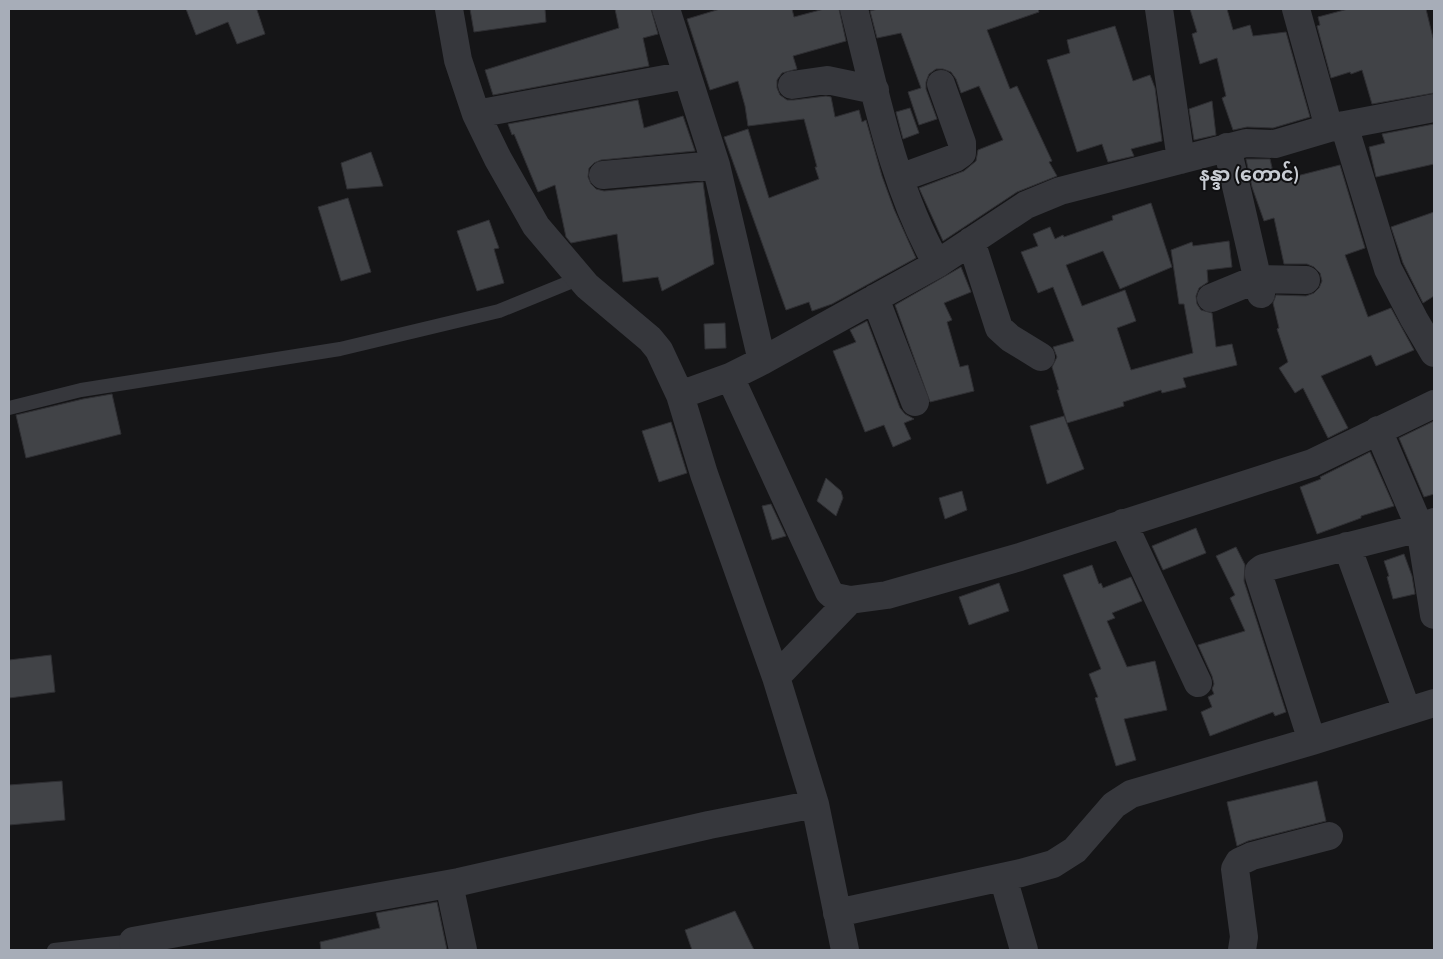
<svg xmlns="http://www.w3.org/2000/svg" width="1443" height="959" font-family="Lato,'Noto Sans Myanmar',sans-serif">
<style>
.building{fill:#414347;stroke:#2f2f33}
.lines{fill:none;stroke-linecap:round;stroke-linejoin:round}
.service{stroke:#36373c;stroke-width:14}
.minor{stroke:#36373c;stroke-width:28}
.labels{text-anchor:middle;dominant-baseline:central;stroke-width:4;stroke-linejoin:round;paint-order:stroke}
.quarter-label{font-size:19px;font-weight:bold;fill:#c8ccd3;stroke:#101012}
</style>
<rect width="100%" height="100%" fill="#151517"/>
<path class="building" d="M 186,9 L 258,9 L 257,10 L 265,34 L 237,44 L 228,22 L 196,35 Z
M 470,9 L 545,9 L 546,22 L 474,32 Z
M 615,9 L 651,9 L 658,34 L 643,38 L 649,66 L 493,95 L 485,70 L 619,28 Z
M 720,9 L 792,9 L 794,17 L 824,9 L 839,9 L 846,41 L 793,56 L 797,69 L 782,73 L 777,80 L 777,88 L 780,95 L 787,100 L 794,100 L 826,96 L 831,97 L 835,117 L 859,110 L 862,122 L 866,120 L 882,176 L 894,209 L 916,258 L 832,304 L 812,311 L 809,302 L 786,310 L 724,137 L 748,129 L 769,198 L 819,179 L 815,167 L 817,167 L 804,119 L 748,126 L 745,106 L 738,81 L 710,90 L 687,19 Z
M 878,9 L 1038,9 L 1039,12 L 987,30 L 1010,89 L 1017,86 L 1052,161 L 1049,162 L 1057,176 L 1017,192 L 943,241 L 919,188 L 964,171 L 976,161 L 978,150 L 1003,140 L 979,86 L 961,93 L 956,79 L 951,72 L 943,69 L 936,69 L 929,74 L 926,82 L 926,89 L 937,119 L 919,125 L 908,92 L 921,88 L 901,33 L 877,38 L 870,11 Z
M 1190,9 L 1227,9 L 1233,30 L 1250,25 L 1253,36 L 1286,32 L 1310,117 L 1273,128 L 1247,127 L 1233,130 L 1222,98 L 1226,96 L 1217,58 L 1200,64 L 1192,34 L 1197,32 Z
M 1348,9 L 1426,9 L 1434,42 L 1434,93 L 1372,104 L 1362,70 L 1351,74 L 1350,72 L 1331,78 L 1317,26 L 1320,25 L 1318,17 Z
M 1115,26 L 1133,81 L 1150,75 L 1155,88 L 1162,141 L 1131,149 L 1134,156 L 1108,162 L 1102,144 L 1077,152 L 1047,60 L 1070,53 L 1067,40 Z
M 638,100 L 644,128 L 683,116 L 695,151 L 601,160 L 594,163 L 589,168 L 588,177 L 591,184 L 596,189 L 604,191 L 703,182 L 714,264 L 662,291 L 658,277 L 623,282 L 617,234 L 571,243 L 566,237 L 555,185 L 538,192 L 514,134 L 512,135 L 508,124 Z
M 1212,101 L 1216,135 L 1194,140 L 1189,109 Z
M 910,108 L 919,133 L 903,139 L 896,112 Z
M 1434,124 L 1434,164 L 1376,177 L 1369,147 L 1385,143 L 1382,134 Z
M 371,152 L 383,186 L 347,189 L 341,163 Z
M 1246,159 L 1270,159 L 1274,176 L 1288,173 L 1289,178 L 1340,165 L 1365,248 L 1345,255 L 1368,317 L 1391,308 L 1414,350 L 1376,366 L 1371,355 L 1321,376 L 1348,428 L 1328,438 L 1303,388 L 1295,393 L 1279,368 L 1288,362 L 1277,329 L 1279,328 L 1273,303 L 1276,295 L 1306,296 L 1314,293 L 1319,288 L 1322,281 L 1320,273 L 1314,267 L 1307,264 L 1284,264 L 1274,218 L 1264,221 L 1252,187 Z
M 348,198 L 371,272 L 341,281 L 318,207 Z
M 1151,203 L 1172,267 L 1120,289 L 1103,251 L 1066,265 L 1082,306 L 1125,290 L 1136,321 L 1117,328 L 1131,370 L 1193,353 L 1184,304 L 1179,304 L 1171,250 L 1192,242 L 1193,246 L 1229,241 L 1232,267 L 1207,270 L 1208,282 L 1199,288 L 1196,296 L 1197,304 L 1201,310 L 1212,313 L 1216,347 L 1232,344 L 1237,365 L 1183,378 L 1186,387 L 1162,393 L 1161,390 L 1123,402 L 1124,406 L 1067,423 L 1057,390 L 1059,390 L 1052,367 L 1057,357 L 1053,347 L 1074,341 L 1053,287 L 1038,293 L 1021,252 L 1038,246 L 1033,234 L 1050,227 L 1055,239 L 1063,235 L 1064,237 L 1113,220 L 1112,216 Z
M 1434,212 L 1434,296 L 1423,303 L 1403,263 L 1391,227 Z
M 489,220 L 499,248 L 494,249 L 504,283 L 477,291 L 457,231 Z
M 961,267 L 971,292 L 944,303 L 952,320 L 947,322 L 960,367 L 968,365 L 974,391 L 930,402 L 895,305 Z
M 867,321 L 900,408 L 905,414 L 914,419 L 904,423 L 911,439 L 893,447 L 884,425 L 865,432 L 833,351 L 856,342 L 850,330 Z
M 725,323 L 726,348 L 705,349 L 704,324 Z
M 112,394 L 121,434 L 26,458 L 16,415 L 83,399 Z
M 1064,416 L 1084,469 L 1047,484 L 1030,426 Z
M 1434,421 L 1434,494 L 1424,497 L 1399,438 Z
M 671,422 L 687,473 L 659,482 L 642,431 Z
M 1370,452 L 1394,506 L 1361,516 L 1361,518 L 1317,534 L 1300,487 L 1321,479 L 1320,477 Z
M 826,478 L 841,491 L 843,498 L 836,516 L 817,501 Z
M 962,491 L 967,510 L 945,519 L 939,498 Z
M 771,504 L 786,536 L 772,540 L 762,506 Z
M 1196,528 L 1206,553 L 1163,570 L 1152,546 Z
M 1236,547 L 1245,565 L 1244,581 L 1286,712 L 1275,716 L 1273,712 L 1210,736 L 1201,712 L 1212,707 L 1208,697 L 1214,694 L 1212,689 L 1214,684 L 1212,676 L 1198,645 L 1245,631 L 1230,598 L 1235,595 L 1216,556 Z
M 1404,554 L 1412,576 L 1415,594 L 1393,599 L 1387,577 L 1389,576 L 1384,561 Z
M 1092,565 L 1099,584 L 1101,583 L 1103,588 L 1131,577 L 1142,601 L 1112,613 L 1115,618 L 1107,621 L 1127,667 L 1155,661 L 1167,710 L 1124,719 L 1136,760 L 1116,766 L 1095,698 L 1098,697 L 1089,674 L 1101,669 L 1063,575 Z
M 999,583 L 1009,611 L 969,625 L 959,597 Z
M 51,655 L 55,692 L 9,698 L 9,660 Z
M 62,781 L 65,820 L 9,825 L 9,785 Z
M 1317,781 L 1326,821 L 1248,841 L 1237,846 L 1227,802 Z
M 437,902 L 447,950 L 321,950 L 320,942 L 380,928 L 376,913 Z
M 735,911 L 754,950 L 692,950 L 685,930 Z"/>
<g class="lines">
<path class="service" d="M 9,408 L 81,390 L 340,349 L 499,311 L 580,278
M 54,950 L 133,941 L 133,945"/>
<path class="minor" d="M 449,9 L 458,60 L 476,114 L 498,159 L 536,226 L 587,286 L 650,339 L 659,350 L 680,395 L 704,474 L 776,677 L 815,804 L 845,950
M 666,9 L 716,165 L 762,361
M 854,9 C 876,95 893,186 937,264
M 1159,9 L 1181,160
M 1296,9 L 1329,128
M 792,85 L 827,80 L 875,90
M 476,114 L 687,75
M 1344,125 L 1388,269 L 1414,319 L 1434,353
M 1227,147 L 1261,294
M 603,175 L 716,165
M 900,178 L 955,158 L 962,153 L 962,143 L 941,84
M 971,241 L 999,328 L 1010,338 L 1041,357
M 875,298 L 915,402
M 1211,298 L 1257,279 L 1306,280
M 730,377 L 829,592 L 835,597 L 850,600 L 887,595 L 1020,557 L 1312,463 L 1434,404
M 680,395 L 730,377 L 762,361 L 937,264 L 1026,205 L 1060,191 L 1246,143 L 1275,144 L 1329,128 L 1434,108
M 1378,430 L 1420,528 L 1434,615
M 1123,523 L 1198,683
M 1347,546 L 1407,711
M 776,677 L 850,600
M 1312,741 L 1259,576 L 1259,571 L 1263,568 L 1420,528 L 1434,522
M 1003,877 L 1024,950
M 449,884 L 463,950
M 837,913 L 1021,873 L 1053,864 L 1075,850 L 1114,805 L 1131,794 L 1312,741 L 1434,703
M 133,941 L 459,882 L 709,825 L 815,804
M 1242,950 L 1244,937 L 1235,869 L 1239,862 L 1252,856 L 1329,836"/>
</g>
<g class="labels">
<g class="quarter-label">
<text x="1249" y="173">နန္ဒာ (တောင်)</text>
</g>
</g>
<rect width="1443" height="959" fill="none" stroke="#a7adb8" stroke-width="20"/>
</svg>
